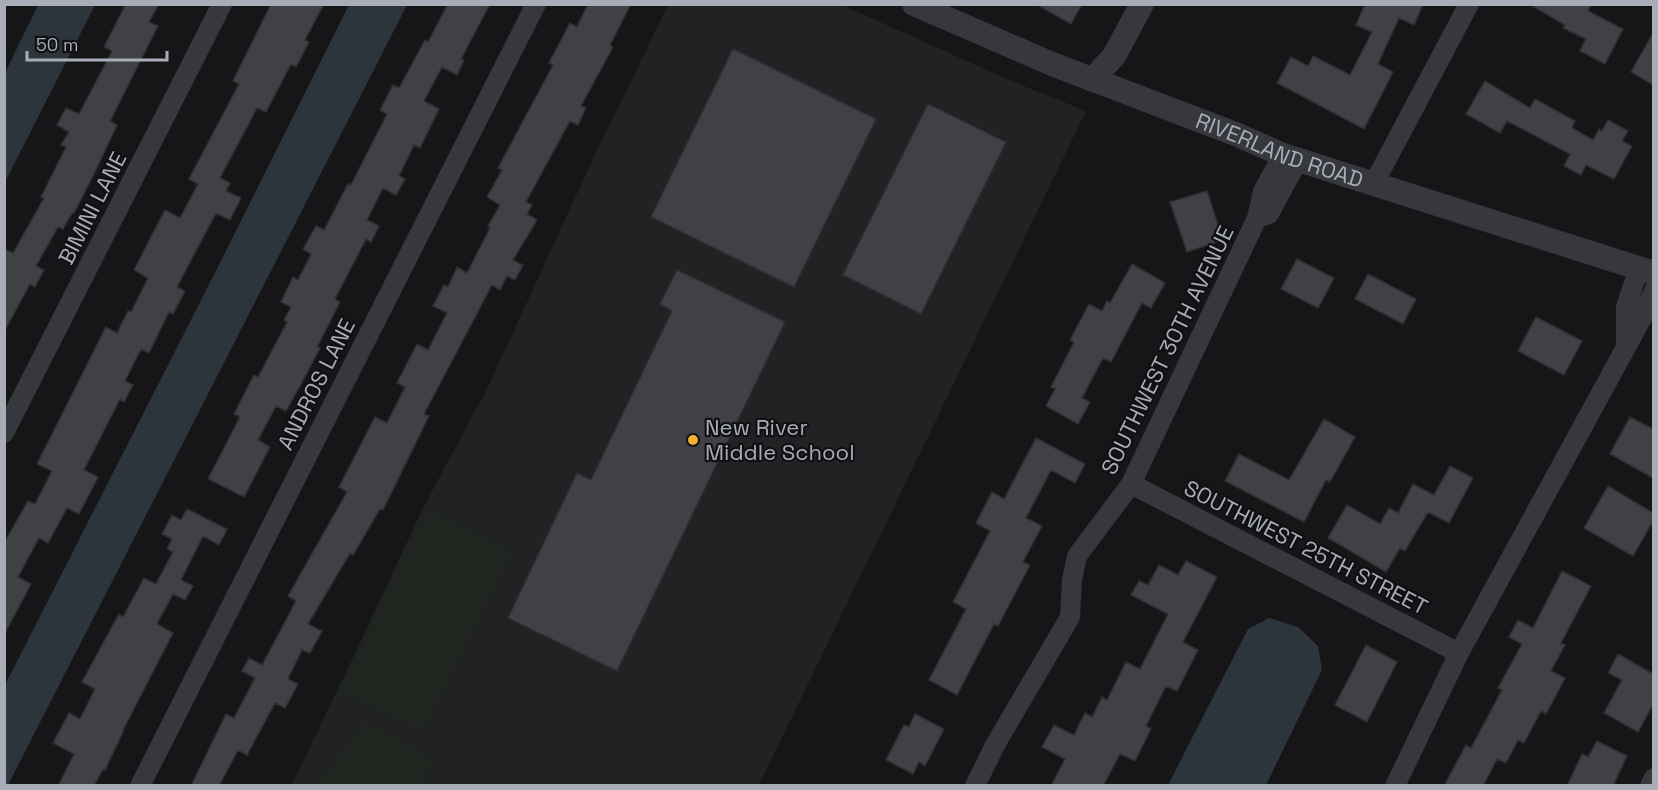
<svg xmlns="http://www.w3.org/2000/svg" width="1658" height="790" font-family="'Space Grotesk',sans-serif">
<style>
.built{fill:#222225}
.green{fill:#1e261f}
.water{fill:#2c353c}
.building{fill:#404145;stroke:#303034;stroke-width:1.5}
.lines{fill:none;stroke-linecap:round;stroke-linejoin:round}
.minor{stroke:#37383d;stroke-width:20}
.tertiary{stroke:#37383d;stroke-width:24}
.poi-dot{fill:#f2b134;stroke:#111113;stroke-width:2}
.labels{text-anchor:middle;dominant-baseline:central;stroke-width:4.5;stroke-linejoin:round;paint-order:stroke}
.street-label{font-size:22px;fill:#a8adb8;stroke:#111113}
.poi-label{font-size:22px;fill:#a8adb8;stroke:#111113;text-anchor:start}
</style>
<rect width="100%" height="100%" fill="#161618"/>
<path class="built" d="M 668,5 L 842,5 L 1016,83 L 1086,111 L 759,785 L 291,786 L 351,662 L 423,508 L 487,389 L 592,161 Z"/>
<path class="green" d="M 429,510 L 511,550 L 424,731 L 341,691 Z
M 365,720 L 433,760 L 421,785 L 320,785 Z"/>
<path class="water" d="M 38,5 L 95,5 L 5,182 L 5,73 Z
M 349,5 L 407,5 L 8,785 L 5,785 L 5,685 L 223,257 Z
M 1269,618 L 1298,627 L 1318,646 L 1322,670 L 1266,785 L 1168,785 L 1248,629 Z"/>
<path class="building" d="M 126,4 L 159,4 L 149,22 L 158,26 L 110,121 L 117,125 L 94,174 L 74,213 L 72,213 L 63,229 L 58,227 L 36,266 L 44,270 L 35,287 L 30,284 L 4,332 L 4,249 L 13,253 L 44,198 L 41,197 L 66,147 L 61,145 L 69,132 L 57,125 L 66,108 L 79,114 L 112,51 L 104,47 Z
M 271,4 L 324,4 L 305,40 L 309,42 L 296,67 L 291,64 L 266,112 L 257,108 L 220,178 L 230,183 L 226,191 L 241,198 L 230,220 L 216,213 L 177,287 L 185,291 L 173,314 L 169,312 L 149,353 L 141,349 L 125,381 L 133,385 L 124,402 L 120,399 L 84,470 L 98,477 L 79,514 L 67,508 L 48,543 L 39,538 L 18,577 L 31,584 L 4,635 L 4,543 L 28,501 L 35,504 L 52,471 L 37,464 L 106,327 L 117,333 L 128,311 L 131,312 L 148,278 L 134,270 L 165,210 L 180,218 L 198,184 L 189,179 L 239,84 L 233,81 Z
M 448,4 L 490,4 L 461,59 L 464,60 L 457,75 L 442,67 L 424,101 L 439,109 L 420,148 L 414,145 L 399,176 L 405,179 L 396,195 L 383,188 L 367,220 L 379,226 L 371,242 L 366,239 L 335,299 L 340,302 L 317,347 L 320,348 L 300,386 L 286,411 L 276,406 L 258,440 L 270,447 L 244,497 L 208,479 L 240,417 L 234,414 L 254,375 L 258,377 L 287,322 L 284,320 L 291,307 L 281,302 L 293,277 L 298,280 L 311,254 L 303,249 L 316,226 L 324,230 L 348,184 L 351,185 L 387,114 L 380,110 L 393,85 L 399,88 L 425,40 L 428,42 Z
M 588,4 L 631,4 L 610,45 L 613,47 L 581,106 L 586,108 L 578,125 L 570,121 L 526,202 L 532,205 L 527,214 L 537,220 L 513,260 L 523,265 L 515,280 L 507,276 L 500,290 L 492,285 L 424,414 L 429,416 L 383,510 L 380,509 L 353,555 L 350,553 L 308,624 L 322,631 L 310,653 L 302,650 L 288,679 L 298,684 L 285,708 L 275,703 L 247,755 L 238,750 L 219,786 L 191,786 L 226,714 L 234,718 L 255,678 L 242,671 L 249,658 L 262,665 L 296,601 L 288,596 L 347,492 L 339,487 L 375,417 L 387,423 L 405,387 L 397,383 L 417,344 L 428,350 L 447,313 L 433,306 L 444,285 L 448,287 L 457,267 L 467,273 L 490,228 L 488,226 L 500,205 L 487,197 L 502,170 L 498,168 L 553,65 L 549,63 L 570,23 L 577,27 Z
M 1036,4 L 1082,4 L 1071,24 Z
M 1365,4 L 1423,4 L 1414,25 L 1399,18 L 1378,64 L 1393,72 L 1364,129 L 1277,83 L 1291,57 L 1308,66 L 1313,56 L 1350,75 L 1372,32 L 1356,25 Z
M 1529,4 L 1591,4 L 1588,11 L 1623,29 L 1605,64 L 1580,51 L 1586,39 L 1563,28 L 1565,25 Z
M 1653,33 L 1653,85 L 1631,72 Z
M 733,49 L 876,119 L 794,287 L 651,217 Z
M 1485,81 L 1530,108 L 1535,99 L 1575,121 L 1572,128 L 1593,140 L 1599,129 L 1602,131 L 1608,120 L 1628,131 L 1622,141 L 1632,146 L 1614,179 L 1586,165 L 1581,175 L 1564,166 L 1570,154 L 1507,121 L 1500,133 L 1466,114 Z
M 928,104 L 1006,142 L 921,314 L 843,275 Z
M 1207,191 L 1223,240 L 1187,252 L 1170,202 Z
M 1297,259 L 1334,278 L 1318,308 L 1281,289 Z
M 1132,264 L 1165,283 L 1151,308 L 1142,303 L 1111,362 L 1103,358 L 1082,398 L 1090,402 L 1078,424 L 1046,406 L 1055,389 L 1051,387 L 1074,342 L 1070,340 L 1089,304 L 1102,311 L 1107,301 L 1110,303 Z
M 677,270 L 785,322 L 617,671 L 508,618 L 577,473 L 591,480 L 672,311 L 660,304 Z
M 1368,274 L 1416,299 L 1403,324 L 1355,299 Z
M 1536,317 L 1582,341 L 1564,375 L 1518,351 Z
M 1630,417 L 1653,429 L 1653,478 L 1610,454 Z
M 1324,419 L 1355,437 L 1330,482 L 1326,480 L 1304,522 L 1225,481 L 1239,454 L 1289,480 Z
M 1036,438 L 1085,464 L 1075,483 L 1051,470 L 1026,518 L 1042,526 L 1023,562 L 1030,565 L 998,626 L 994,624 L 957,695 L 929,680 L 966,609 L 953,602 L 990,531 L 976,523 L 992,492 L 1004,499 Z
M 1450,466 L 1473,478 L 1449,523 L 1428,512 L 1405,551 L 1400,548 L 1386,572 L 1328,538 L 1347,505 L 1380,524 L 1389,508 L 1398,513 L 1413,484 L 1434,495 Z
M 1608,486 L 1653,513 L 1653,521 L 1633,556 L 1584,528 Z
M 187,509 L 227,529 L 219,545 L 203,536 L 181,580 L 193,586 L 185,600 L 173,594 L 157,624 L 173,633 L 123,730 L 124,730 L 105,770 L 103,769 L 94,786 L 58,786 L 74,754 L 53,743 L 69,713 L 80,719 L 95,689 L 82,682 L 119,614 L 123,617 L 144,578 L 156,584 L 173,552 L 167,549 L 172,539 L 162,534 L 172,515 L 181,520 Z
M 1186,561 L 1217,577 L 1183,642 L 1198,650 L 1177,691 L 1166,686 L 1146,726 L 1151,729 L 1135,761 L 1120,754 L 1103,786 L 1051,786 L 1065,759 L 1042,747 L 1054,725 L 1074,735 L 1085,713 L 1092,717 L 1102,697 L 1107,700 L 1126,662 L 1140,669 L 1168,614 L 1131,595 L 1139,581 L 1148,585 L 1159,565 L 1178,575 Z
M 1562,571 L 1591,586 L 1561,643 L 1565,645 L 1551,671 L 1565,678 L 1546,714 L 1541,711 L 1524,743 L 1518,740 L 1506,763 L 1497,759 L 1483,786 L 1444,786 L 1466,745 L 1471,748 L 1502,690 L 1498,688 L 1522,644 L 1509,637 L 1518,620 L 1533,628 Z
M 1366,645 L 1397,662 L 1367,722 L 1335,705 Z
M 1618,654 L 1653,674 L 1653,704 L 1638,732 L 1604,713 L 1622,680 L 1608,673 Z
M 915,714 L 944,729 L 925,766 L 919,762 L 913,774 L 886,760 L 904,725 L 909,727 Z
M 1597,741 L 1627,756 L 1613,786 L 1567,786 L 1582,754 L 1588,757 Z"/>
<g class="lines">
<path class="minor" d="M 1373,185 L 1469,4
M 1257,218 L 1269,214 L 1298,160
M 1626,346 L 1626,307 L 1639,268
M 4,433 L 222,4
M 1131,484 L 1459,653
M 140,786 L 536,4
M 975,786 L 995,745 L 1070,617 L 1072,580 L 1077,556 L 1131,484 L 1257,218 L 1263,191 L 1283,155
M 1395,786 L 1459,653 L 1642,318 L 1654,291
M 1650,786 L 1654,778"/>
<g class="tertiary">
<path id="s1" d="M 914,4 L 1052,64 L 1238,135 L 1283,155 L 1654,273"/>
<path d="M 1092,80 L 1114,56 L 1142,4"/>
</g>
</g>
<circle class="poi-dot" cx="693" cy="440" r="6"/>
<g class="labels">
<g class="street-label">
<text stroke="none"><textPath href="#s1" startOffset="394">RIVERLAND ROAD</textPath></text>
<text transform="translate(92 208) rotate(-63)">BIMINI LANE</text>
<text transform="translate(1167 350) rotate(-64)">SOUTHWEST 30TH AVENUE</text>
<text transform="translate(316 384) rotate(-63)">ANDROS LANE</text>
<text transform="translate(1306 547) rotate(27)">SOUTHWEST 25TH STREET</text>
</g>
<g class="poi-label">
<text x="705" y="427">New River<tspan x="705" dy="25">Middle School</tspan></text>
</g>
</g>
<rect width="1658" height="790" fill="none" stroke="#a8adb8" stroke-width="12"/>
<path d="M27 51v9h140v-9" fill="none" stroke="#a8adb8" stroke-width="3"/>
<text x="36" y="51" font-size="18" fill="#a8adb8" stroke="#111113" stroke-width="4.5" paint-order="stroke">50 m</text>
</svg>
